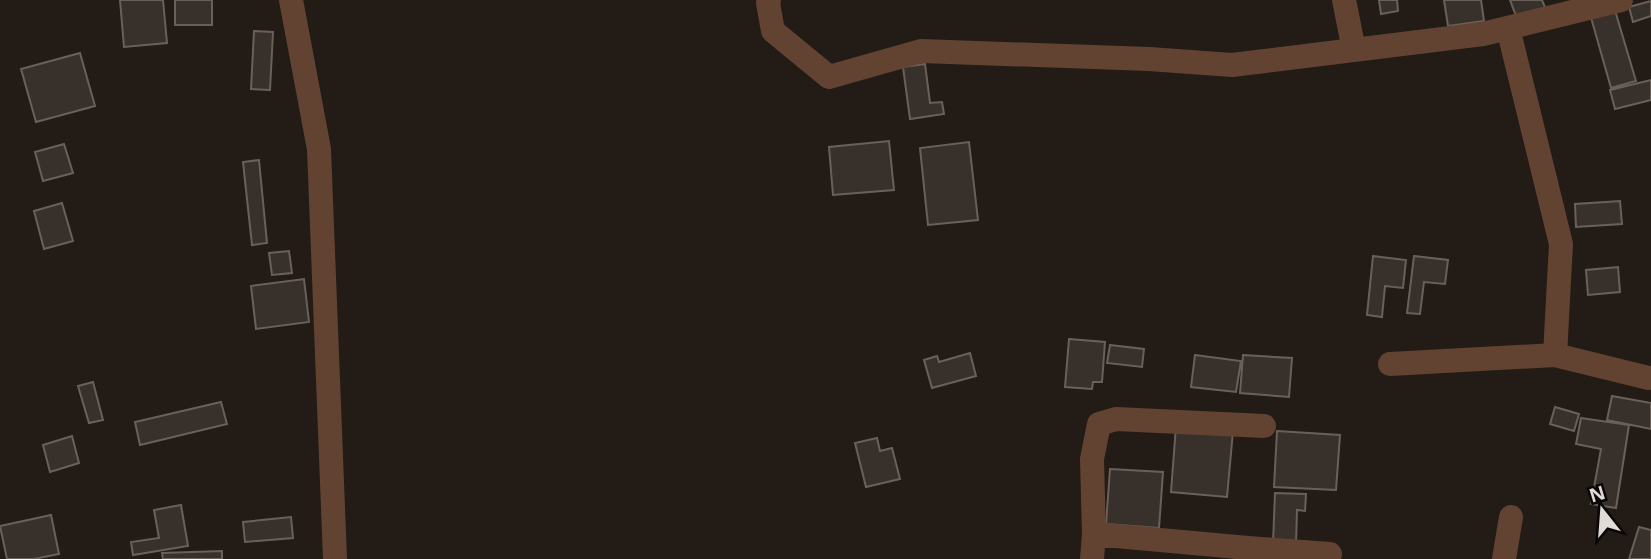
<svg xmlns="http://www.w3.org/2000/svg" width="1651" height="559" font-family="'Open Sans',sans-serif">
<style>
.building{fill:#38302b;stroke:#69605a;stroke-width:2}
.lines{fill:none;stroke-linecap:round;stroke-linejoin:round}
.minor{stroke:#624331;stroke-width:24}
</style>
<rect width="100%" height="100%" fill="#231b16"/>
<path class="building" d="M 120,0 L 163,0 L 167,43 L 124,47 Z
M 175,0 L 212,0 L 212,25 L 175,25 Z
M 1379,0 L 1397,0 L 1398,11 L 1381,14 Z
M 1444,0 L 1481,0 L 1484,21 L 1448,26 Z
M 1510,0 L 1542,0 L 1546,10 L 1518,21 Z
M 1651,1 L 1651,16 L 1633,22 L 1629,7 Z
M 1614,7 L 1636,81 L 1611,88 L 1590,14 Z
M 254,31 L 273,32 L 270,90 L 251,89 Z
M 80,53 L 95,106 L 36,122 L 21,69 Z
M 925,64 L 930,103 L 942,102 L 944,114 L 910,119 L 903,67 Z
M 1651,80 L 1651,100 L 1615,109 L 1610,90 Z
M 889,141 L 894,190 L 833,195 L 829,147 Z
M 969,142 L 978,220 L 928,225 L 920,148 Z
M 64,144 L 73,173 L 43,181 L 35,152 Z
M 259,160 L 267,243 L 252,245 L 243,162 Z
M 1620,201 L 1622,224 L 1576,227 L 1575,204 Z
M 62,203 L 73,241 L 44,249 L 34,211 Z
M 289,251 L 292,273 L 272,275 L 269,253 Z
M 1373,256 L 1406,260 L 1403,288 L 1385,286 L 1382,317 L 1367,315 Z
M 1414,256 L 1448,260 L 1445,284 L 1424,282 L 1420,314 L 1407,313 Z
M 1618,267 L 1620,292 L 1588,295 L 1586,270 Z
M 304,279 L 309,322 L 256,329 L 251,286 Z
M 1069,339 L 1105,342 L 1102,382 L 1093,382 L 1092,389 L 1065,387 Z
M 1110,345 L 1144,349 L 1142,367 L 1107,363 Z
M 970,353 L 976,376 L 932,388 L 924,360 L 937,356 L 939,362 Z
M 1195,355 L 1241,361 L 1236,392 L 1191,387 Z
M 1243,355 L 1292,358 L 1289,397 L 1240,393 Z
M 93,382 L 103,420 L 89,423 L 78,386 Z
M 1612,396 L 1651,403 L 1651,429 L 1607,420 Z
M 221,402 L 227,424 L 140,445 L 135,422 Z
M 1555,407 L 1579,414 L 1574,431 L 1550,424 Z
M 1581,418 L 1629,425 L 1616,508 L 1591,504 L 1601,449 L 1576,444 Z
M 1176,426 L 1233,431 L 1227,497 L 1171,492 Z
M 1277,431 L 1340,435 L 1336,490 L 1274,487 Z
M 72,436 L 79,463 L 50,472 L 43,445 Z
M 877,438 L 880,451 L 892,448 L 900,479 L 866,487 L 855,443 Z
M 1110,469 L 1163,472 L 1159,528 L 1106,524 Z
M 1275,493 L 1306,494 L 1305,511 L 1297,510 L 1296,544 L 1273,543 Z
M 181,505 L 188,546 L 133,555 L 131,542 L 159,538 L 154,510 Z
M 51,515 L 59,554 L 34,559 L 7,559 L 0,526 Z
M 291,517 L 293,538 L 245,542 L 243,522 Z
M 1639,527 L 1651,530 L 1651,559 L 1629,559 Z
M 222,551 L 222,559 L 163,559 L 162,553 Z"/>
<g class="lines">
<path class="minor" d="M 291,0 L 319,149 L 335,559
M 769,0 L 768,3 L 773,31 L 829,77 L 921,51 L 1149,59 L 1232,65 L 1483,34 L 1621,0
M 1344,0 L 1354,50
M 1508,28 L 1561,244 L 1555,355
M 1390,364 L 1555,355 L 1649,378
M 1094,534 L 1248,548 L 1330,554
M 1092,559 L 1094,534 L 1092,459 L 1099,424 L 1116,419 L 1264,426
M 1504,559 L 1511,517"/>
</g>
<g transform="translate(1602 510) rotate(343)" stroke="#090605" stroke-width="5" paint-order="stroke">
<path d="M0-5L12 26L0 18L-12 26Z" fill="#e1dbd8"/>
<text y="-10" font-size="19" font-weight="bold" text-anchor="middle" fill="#e1dbd8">N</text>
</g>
</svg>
